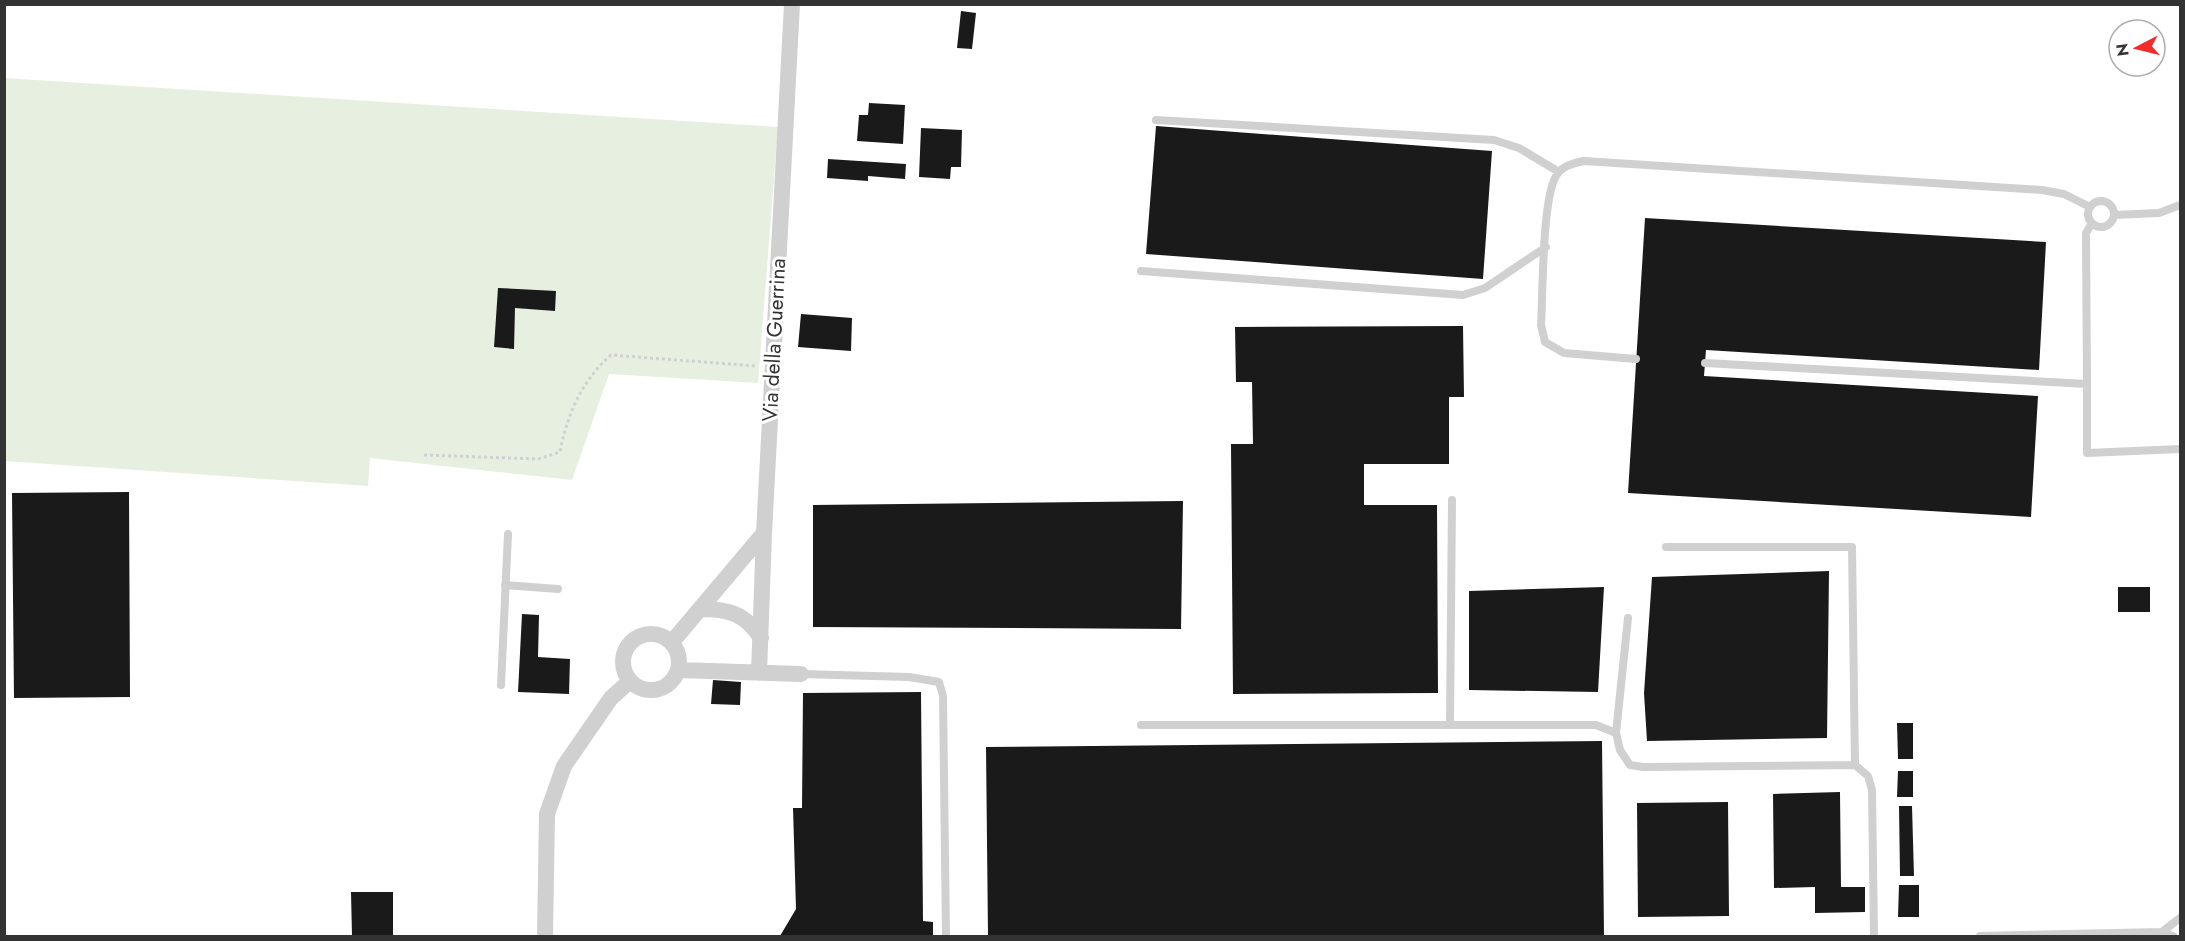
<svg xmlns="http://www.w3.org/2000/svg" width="2185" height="941" font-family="Jost,sans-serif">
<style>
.green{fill:#e7f0e0}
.building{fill:#1a1a1a}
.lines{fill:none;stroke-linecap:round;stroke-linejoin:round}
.path{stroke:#d0d0d0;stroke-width:3;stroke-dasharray:3 3;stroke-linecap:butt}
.lane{stroke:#d0d0d0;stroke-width:8}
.street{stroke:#d0d0d0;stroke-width:16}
.labels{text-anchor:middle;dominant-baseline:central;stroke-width:6;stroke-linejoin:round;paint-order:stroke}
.street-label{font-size:21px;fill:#333;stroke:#fff}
</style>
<rect width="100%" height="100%" fill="#fff"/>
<path class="green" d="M 4,78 L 778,127 L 758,383 L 609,374 L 572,480 L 370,458 L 368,486 L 5,461 Z"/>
<path class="building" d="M 961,11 L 976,13 L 972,49 L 957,48 Z
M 869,103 L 905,105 L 903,144 L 857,141 L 859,115 L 868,115 Z
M 1156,126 L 1492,151 L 1483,279 L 1146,254 Z
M 921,128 L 962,130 L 961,167 L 951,167 L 950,179 L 919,177 Z
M 828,159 L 906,164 L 905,179 L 868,176 L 868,181 L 827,178 Z
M 1645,218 L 2046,242 L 2039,370 L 1706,350 L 1704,376 L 2038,396 L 2031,517 L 1628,493 Z
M 498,288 L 556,291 L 555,311 L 515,308 L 514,349 L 494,347 Z
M 801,314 L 852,318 L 851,351 L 798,347 Z
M 1463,326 L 1464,397 L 1449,397 L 1449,464 L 1364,464 L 1364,505 L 1437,505 L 1438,693 L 1233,694 L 1231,444 L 1253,444 L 1252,382 L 1236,382 L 1235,327 Z
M 129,492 L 130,697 L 14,698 L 12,493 Z
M 1183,501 L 1181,629 L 813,627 L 813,505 Z
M 1829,571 L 1827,738 L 1647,741 L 1644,693 L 1652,577 Z
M 1604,587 L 1598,692 L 1469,690 L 1469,591 Z
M 2118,587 L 2150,587 L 2150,612 L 2118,612 Z
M 522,614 L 539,615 L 538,657 L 570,659 L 569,694 L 518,692 Z
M 713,680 L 741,682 L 740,705 L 711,704 Z
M 921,692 L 923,921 L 933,922 L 933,936 L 780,936 L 796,909 L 793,808 L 802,808 L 803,693 Z
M 1897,723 L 1913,723 L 1913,759 L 1898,759 Z
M 1602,741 L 1604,936 L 988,936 L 986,747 Z
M 1898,771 L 1913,771 L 1913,797 L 1897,797 Z
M 1840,792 L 1841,887 L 1865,887 L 1865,912 L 1815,913 L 1815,887 L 1774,888 L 1773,794 Z
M 1728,802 L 1729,916 L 1638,917 L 1637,803 Z
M 1899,806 L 1912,806 L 1914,876 L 1900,876 Z
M 1899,885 L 1919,885 L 1919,917 L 1898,917 Z
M 351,892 L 393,892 L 393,936 L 352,936 Z"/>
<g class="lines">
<path class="path" d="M 424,455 L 538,459 L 560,452 C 567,415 582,380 611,355 L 756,366"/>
<path class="lane" d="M 1156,120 L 1494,140 L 1519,148 L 1559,172
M2088 214a13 13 0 1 1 26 0a13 13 0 1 1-26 0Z
M 2114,215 L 2159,213 L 2180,205
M 1141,271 L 1463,295 L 1485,288 L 1546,247
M 1636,359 L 1564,353 L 1545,342 L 1541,325 C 1543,293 1542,200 1556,176 C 1561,166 1574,163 1584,161 L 2042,190 L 2064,194 L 2090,207
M 1705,363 L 2087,384 L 2086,233 L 2092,223
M 2087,384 L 2087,453 L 2180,449
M 1666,547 L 1852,547 L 1855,765
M 505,585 L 558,589
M 801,674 L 909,677 L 939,682 L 943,696 L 946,936
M 501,685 L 508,534
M 1141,725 L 1596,725 L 1616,733 L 1620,750 L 1630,765 L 1643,767 L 1855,765 L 1868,776 L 1872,790 L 1874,936
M 1450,725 L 1452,500
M 1616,733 L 1628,618
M 2162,932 L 2180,918
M 1980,936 L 2162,932 L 2173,936"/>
<path class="street" d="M 700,609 C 728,609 745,613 761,638
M623 662a28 28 0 1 1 56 0a28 28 0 1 1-56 0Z
M 672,642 L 764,533
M 678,670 L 801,674
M 759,673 L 764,533 L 792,4
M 545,936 L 547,814 L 564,766 L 611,698 L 630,681"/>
</g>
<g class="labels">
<g class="street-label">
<text transform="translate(774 340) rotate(-87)">Via della Guerrina</text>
</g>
</g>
<rect width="2185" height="941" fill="none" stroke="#333333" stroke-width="12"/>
<g transform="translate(2137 48) rotate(263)"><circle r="28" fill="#ffffff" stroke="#adadad" stroke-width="1.5"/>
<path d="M0-4.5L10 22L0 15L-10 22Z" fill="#f32c2b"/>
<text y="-9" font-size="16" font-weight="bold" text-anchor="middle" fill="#333333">N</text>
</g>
</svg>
